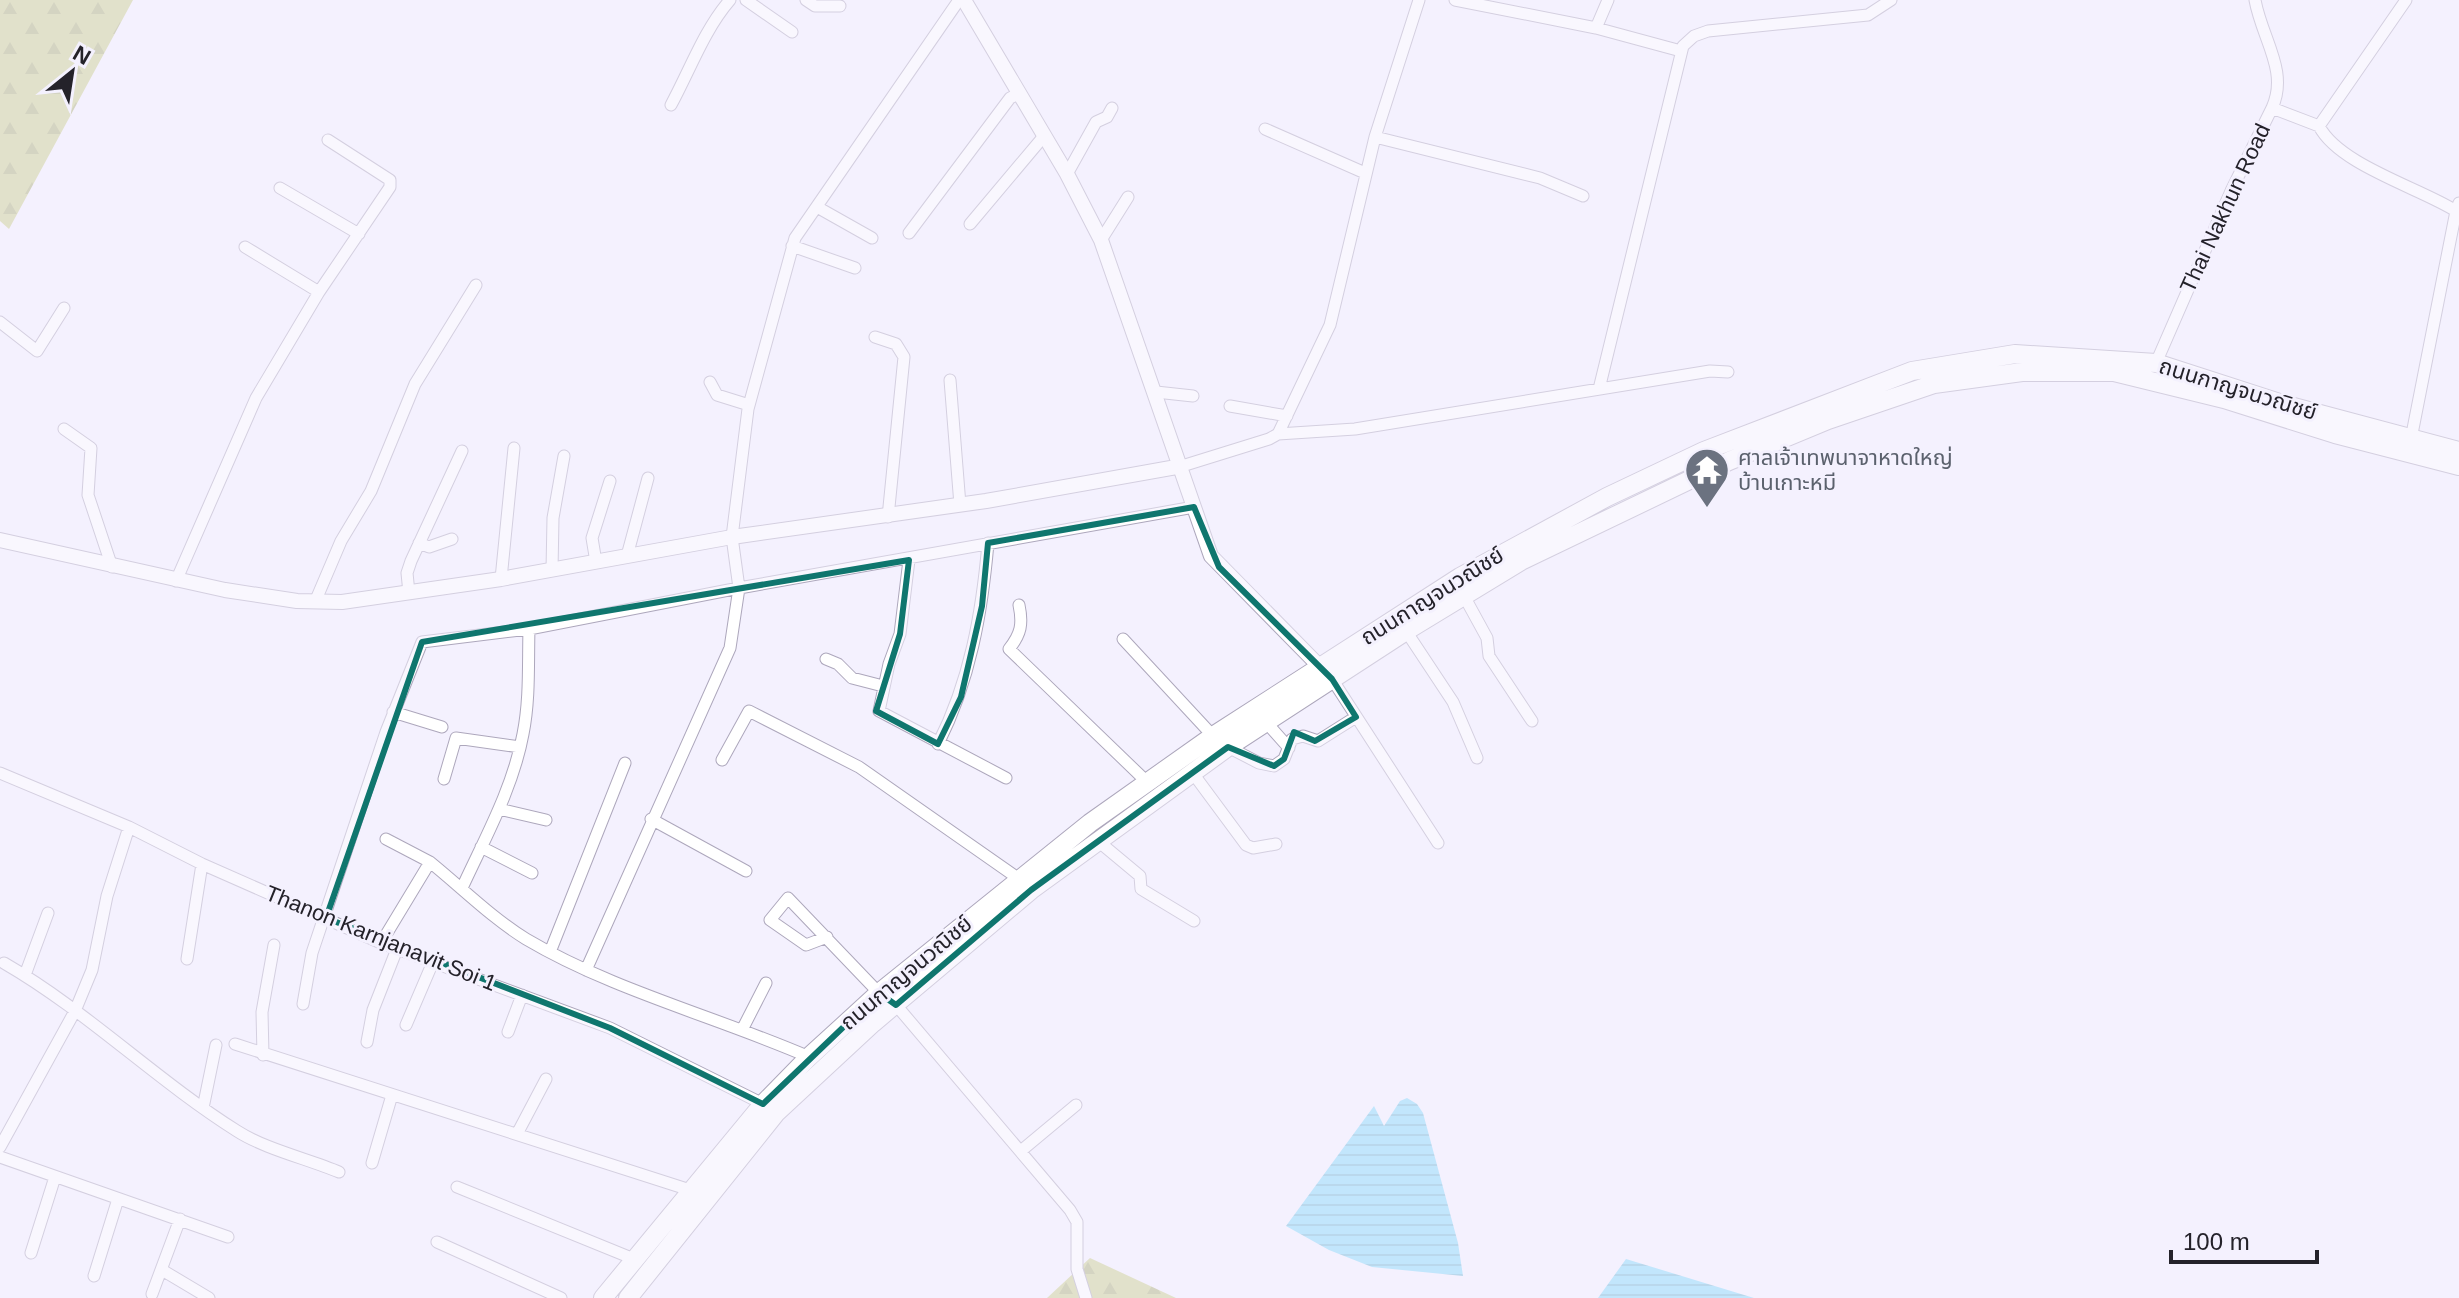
<svg xmlns="http://www.w3.org/2000/svg" width="2459" height="1298" font-family="Arial,'Noto Sans Thai',sans-serif">
<style>
.forest{fill:url(#forest-firs)}
.water{fill:url(#water-rules)}
.lines{fill:none;stroke-linecap:round;stroke-linejoin:round}
.minor-casing{stroke:#ada7bc;stroke-width:13}
.tertiary-casing{stroke:#ada7bc;stroke-width:16}
.primary-casing{stroke:#ada7bc;stroke-width:20}
.minor{stroke:#fff;stroke-width:11}
.tertiary{stroke:#fff;stroke-width:14}
.primary{stroke:#fff;stroke-width:18}
.marked{fill:none;stroke:#0f766e;stroke-width:6;stroke-linejoin:round}
.labels{text-anchor:middle;dominant-baseline:central;stroke-width:6;stroke-linejoin:round;paint-order:stroke}
.street-label{font-size:22px;fill:#24222a;stroke:#f4f1fe}
.worship-label{font-size:22px;fill:#5b616d;stroke:#f4f1fe;text-anchor:start}
</style>
<defs>
<pattern id="forest-firs" width="22" height="20" patternUnits="userSpaceOnUse" patternTransform="scale(2)"><rect width="22" height="20" fill="#cbcf8e"/><path d="M5 1l3.5 6h-7zM16 11l3.5 6h-7z" fill="#aeb17b"/></pattern>
<pattern id="water-rules" width="6" height="5" patternUnits="userSpaceOnUse" patternTransform="scale(2)"><rect width="6" height="5" fill="#86d9fb"/><path d="M0 2.5h6" fill="none" stroke="#74bad7"/></pattern>
</defs>
<rect width="100%" height="100%" fill="#f4f1fe"/>
<path class="forest" d="M 0,0 L 133,0 L 9,229 L 0,221 Z
M 1090,1258 L 1176,1298 L 1047,1298 Z"/>
<path class="water" d="M 1407,1098 L 1417,1104 L 1423,1113 L 1458,1243 L 1463,1276 L 1372,1267 L 1329,1250 L 1286,1226 L 1374,1106 L 1384,1126 L 1400,1101 Z
M 1626,1259 L 1754,1298 L 1598,1298 Z"/>
<g class="lines">
<g class="minor-casing">
<path id="minor" d="M 746,0 L 792,32
M 806,0 L 815,6 L 840,6
M 1455,0 L 1596,28 L 1681,51
M 2255,0 C 2262,39 2289,71 2272,108
M 1596,28 L 1608,0
M 671,105 C 690,70 704,30 730,0
M 2319,126 C 2339,165 2420,188 2456,211 L 2459,203
M 1265,129 L 1365,173
M 1375,137 L 1540,178 L 1583,196
M 1067,174 L 1096,122 L 1107,117 L 1112,108
M 280,188 L 359,234
M 817,207 L 872,238
M 970,224 L 1044,136
M 909,233 L 1010,98 L 1018,94
M 1101,240 L 1128,197
M 792,246 L 855,268
M 245,247 L 319,292
M 0,322 L 37,351 L 64,308
M 875,337 L 896,344 L 904,357 L 888,517
M 2156,363 L 2231,191 L 2272,108 L 2319,126 L 2406,0
M 950,380 L 960,505
M 710,382 L 717,395 L 749,405
M 1599,389 L 1683,46 L 1694,36 L 1708,31 L 1868,15 L 1891,0
M 1156,392 L 1193,396
M 1230,406 L 1287,416
M 64,429 L 91,448 L 88,495 L 112,567
M 1278,434 L 1355,429 L 1710,371 L 1728,372
M 2411,439 L 2456,211
M 1182,466 L 1269,439 L 1278,434 L 1330,325 L 1375,137 L 1419,0
M 419,543 L 429,547 L 452,539
M 627,556 L 648,478
M 909,560 L 900,634 L 889,664 L 879,711 L 1006,778
M 596,562 L 592,538 L 610,481
M 552,570 L 553,518 L 564,456
M 501,579 L 514,448
M 176,581 L 256,398 L 319,292 L 390,187 L 390,180 L 328,140
M 409,593 L 407,573 L 411,561 L 462,451
M 1464,596 L 1487,638 L 1489,656 L 1532,721
M 315,602 L 341,541 L 371,491 L 415,384 L 476,285
M 1019,605 C 1023,624 1021,634 1009,649 L 1147,782
M 1406,631 L 1453,702 L 1477,758
M 1123,639 L 1213,736
M 826,659 L 838,664 L 852,678 L 883,686
M 1332,679 L 1438,843
M 393,712 L 442,727
M 1265,721 L 1289,748
M 938,744 C 970,681 982,613 988,543
M 1228,747 L 1259,763 L 1274,766 L 1284,759 L 1292,739 L 1303,736 L 1318,741 L 1356,717
M 722,760 L 749,711 L 859,767 L 1019,879
M 1192,772 L 1246,845 L 1253,848 L 1276,844
M 0,773 L 129,827 L 202,864 L 381,943 L 610,1028 L 763,1104
M 444,779 L 456,738 L 520,747
M 499,809 L 546,820
M 651,819 L 746,871
M 386,839 L 430,862
M 1098,841 L 1140,876 L 1141,889 L 1194,921
M 481,847 L 532,873
M 462,888 C 485,838 513,788 523,734 C 530,699 528,664 529,629
M 827,937 L 806,945 L 770,920 L 788,898 L 879,993 L 896,1005 L 1070,1210 L 1077,1222 L 1077,1269 L 1086,1298
M 381,943 L 430,862 C 462,888 492,918 526,939 C 612,990 717,1017 809,1057
M 550,952 L 625,763
M 187,959 L 202,864
M 4,963 C 87,1011 156,1080 237,1131 C 265,1149 308,1159 339,1172
M 586,970 L 730,648 L 739,588 L 732,537 L 748,409 L 795,238 L 959,0
M 25,975 L 48,913
M 303,1004 L 312,953 L 386,732 L 422,642 L 529,629 L 739,588 L 1194,507
M 406,1025 L 433,962
M 743,1028 L 766,983
M 508,1032 L 522,995
M 367,1042 L 373,1010 L 397,949
M 235,1044 L 690,1190
M 263,1055 L 262,1012 L 274,945
M 203,1108 L 216,1045
M 517,1134 L 546,1079
M 0,1147 L 75,1011 L 92,970 L 107,896 L 129,827
M 1022,1150 L 1076,1105
M 0,1157 L 228,1237
M 372,1163 L 392,1095
M 457,1187 L 634,1259
M 437,1242 L 561,1298
M 31,1253 L 55,1177
M 162,1270 L 209,1298
M 94,1276 L 118,1199
M 152,1294 L 180,1219"/>
</g>
<g class="tertiary-casing">
<path id="tertiary" d="M 964,0 L 1067,174 L 1101,240 L 1211,556 L 1326,673
M 0,540 L 225,590 L 297,601 L 342,602 L 501,579 L 732,537 L 986,501 L 1182,466"/>
</g>
<g class="primary-casing">
<path id="primary" d="M 603,1298 L 763,1104 L 809,1057 L 879,993 L 1090,823 L 1213,736 L 1460,577 L 1607,497 L 1704,451 L 1912,371 L 2015,354 L 2156,363 L 2286,405 L 2459,451
M 628,1298 L 776,1113 L 873,1023 L 1031,890 L 1228,747 L 1406,631 L 1521,561 L 1729,461 L 1828,420 L 1934,384 L 2022,372 L 2114,372 L 2224,399 L 2335,434 L 2459,466"/>
</g>
<use href="#minor" class="minor"/>
<use href="#tertiary" class="tertiary"/>
<use href="#primary" class="primary"/>
</g>
<path d="M0 0H2459V1298H0ZM 1194,507 L 1219,567 L 1332,679 L 1356,717 L 1315,741 L 1294,732 L 1284,759 L 1274,766 L 1228,747 L 1031,890 L 896,1005 L 879,993 L 763,1104 L 610,1028 L 326,918 L 422,642 L 909,560 L 900,634 L 876,711 L 938,744 L 961,697 L 982,606 L 988,543 Z" fill="#f4f1fe" fill-opacity=".55" fill-rule="evenodd"/>
<path class="marked" d="M 1194,507 L 1219,567 L 1332,679 L 1356,717 L 1315,741 L 1294,732 L 1284,759 L 1274,766 L 1228,747 L 1031,890 L 896,1005 L 879,993 L 763,1104 L 610,1028 L 326,918 L 422,642 L 909,560 L 900,634 L 876,711 L 938,744 L 961,697 L 982,606 L 988,543 Z"/>
<defs>
<g id="temple-pin" transform="scale(2.3)"><path d="M0 17L-7.5 6A9.5 9.5 0 1 1 7.5 6Z" fill="#6b7280" stroke="#f4f1fe"/><path d="M0-6L5-2H3V0L6.5 2.5H4V6H1.5V3h-3V6H-4V2.5H-6.5L-3 0V-2H-5Z" fill="#fff"/></g>
</defs>
<g fill-rule="evenodd">
<use href="#temple-pin" x="1707" y="470"/>
</g>
<g class="labels">
<g class="street-label">
<text transform="translate(2225 208) rotate(-65)">Thai Nakhun Road</text>
<text transform="translate(2238 389) rotate(17)">ถนนกาญจนวณิชย์</text>
<text transform="translate(1432 596) rotate(-32)">ถนนกาญจนวณิชย์</text>
<text transform="translate(381 938) rotate(22)">Thanon Karnjanavit Soi 1</text>
<text transform="translate(906 973) rotate(-40)">ถนนกาญจนวณิชย์</text>
</g>
<g class="worship-label">
<text x="1738" y="457">ศาลเจ้าเทพนาจาหาดใหญ่<tspan x="1738" dy="25">บ้านเกาะหมี</tspan></text>
</g>
</g>
<g transform="translate(72 72) rotate(30)" stroke="#f4f1fe" stroke-width="6" paint-order="stroke">
<path d="M0-6L14 30L0 20L-14 30Z" fill="#24222a"/>
<text y="-12" font-size="22" font-weight="bold" text-anchor="middle" fill="#24222a">N</text>
</g>
<path d="M2171 1250v12h146v-12" fill="none" stroke="#24222a" stroke-width="4"/>
<text x="2183" y="1250" font-size="24" fill="#24222a" stroke="#f4f1fe" stroke-width="6" paint-order="stroke">100 m</text>
</svg>
